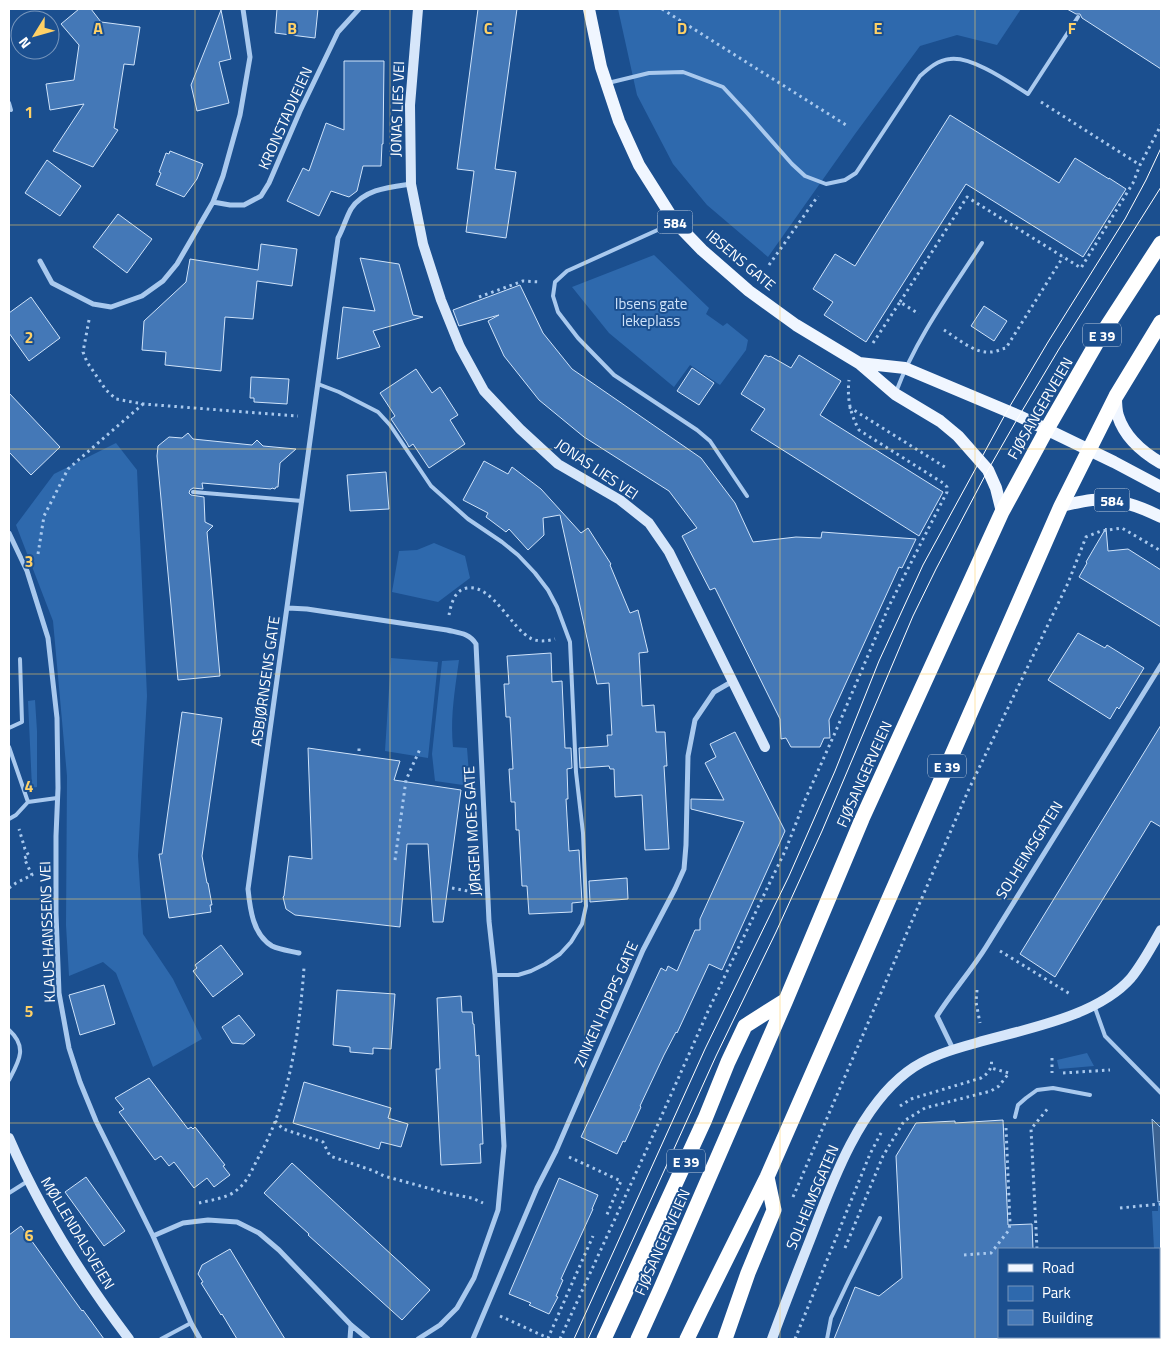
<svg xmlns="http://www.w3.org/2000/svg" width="1170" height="1348" font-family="'Titillium Web',sans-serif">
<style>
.green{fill:#2e69ad}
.water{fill:#3c6290;stroke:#9cc4f0}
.building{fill:#4478b7;stroke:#cfe3fa}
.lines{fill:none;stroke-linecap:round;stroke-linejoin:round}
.path{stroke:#a9c9ee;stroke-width:3;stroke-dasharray:2.5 4;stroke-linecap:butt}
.lane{stroke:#a9c9ee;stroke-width:4}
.street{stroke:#a9c9ee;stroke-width:5}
.secondary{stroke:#d6e6fa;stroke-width:10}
.primary{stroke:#f0f6ff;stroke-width:12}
.highway{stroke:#fff;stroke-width:15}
.tram{stroke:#fff;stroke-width:1}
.grid{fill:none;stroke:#ffd166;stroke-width:1;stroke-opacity:0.55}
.labels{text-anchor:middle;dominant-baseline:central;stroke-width:4;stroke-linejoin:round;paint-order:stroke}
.shield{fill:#1b4f8f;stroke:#bbcadd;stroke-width:1}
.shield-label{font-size:14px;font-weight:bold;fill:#fff}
.street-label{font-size:15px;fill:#fff;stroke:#1b4f8f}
.park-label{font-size:15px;fill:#cfe3fa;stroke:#1b4f8f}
.grid-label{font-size:16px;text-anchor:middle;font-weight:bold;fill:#ffd166;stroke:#1b4f8f;stroke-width:4;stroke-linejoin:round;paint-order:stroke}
</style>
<rect width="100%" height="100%" fill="#1b4f8f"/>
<path class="green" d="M 618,9 L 1021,9 L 997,45 L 957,35 L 920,46 L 855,134 L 768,257 L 707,205 L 673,164 L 637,95 Z
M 654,255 L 709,308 L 706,314 L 723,326 L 727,323 L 748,340 L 746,350 L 720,385 L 690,365 L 674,387 L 609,333 L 572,287 Z
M 116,443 L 137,470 L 147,696 L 138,856 L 143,934 L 173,979 L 202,1039 L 153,1067 L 116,973 L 103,962 L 69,976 L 66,925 L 67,776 L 53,621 L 16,525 L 54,474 Z
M 434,543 L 465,556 L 470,578 L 438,602 L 392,592 L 399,551 L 417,550 Z
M 391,658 L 438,662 L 428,758 L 385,751 Z
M 459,660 C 455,689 450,718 453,747 L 467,748 L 470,786 L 435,781 L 432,754 L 442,661 Z
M 35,700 L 37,731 L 37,787 L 32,788 L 28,701 Z
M 1087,1053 L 1094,1066 L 1059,1069 L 1057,1060 Z
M 1161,1201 L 1161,1339 L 1159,1339 L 1159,1249 L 1154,1249 L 1152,1211 L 1158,1211 L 1158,1202 Z"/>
<path class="water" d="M 1152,1119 L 1161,1128 L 1161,1201 L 1158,1202 Z"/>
<path class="building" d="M 79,9 L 91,9 L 101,22 L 140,27 L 134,65 L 124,64 L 114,128 L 118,130 L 93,167 L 53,151 L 84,104 L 50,110 L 46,84 L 74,80 L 79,45 L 61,24 Z
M 277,9 L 318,9 L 315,38 L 275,33 Z
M 478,9 L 517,9 L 495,169 L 516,172 L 506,238 L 466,232 L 474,171 L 457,169 Z
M 1067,9 L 1161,9 L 1161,69 L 1082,18 L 1080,14 L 1076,14 Z
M 221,10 L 231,59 L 219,62 L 229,103 L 197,111 L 191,85 Z
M 344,61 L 384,61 L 383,144 L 382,144 L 381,166 L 363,166 L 357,191 L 349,197 L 331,191 L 319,216 L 287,201 L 303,168 L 309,171 L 326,123 L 344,130 Z
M 950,115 L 1059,183 L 1075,158 L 1109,179 L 1109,178 L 1126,189 L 1083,257 L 966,184 L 866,342 L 824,315 L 833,302 L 813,289 L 835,254 L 855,266 Z
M 170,151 L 203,164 L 197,179 L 184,197 L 156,185 L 161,173 L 159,172 L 166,153 L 169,154 Z
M 47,160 L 81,186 L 60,216 L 25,193 Z
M 118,214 L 152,239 L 127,273 L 93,247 Z
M 261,244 L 297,249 L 292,286 L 257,281 L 253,319 L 225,317 L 221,371 L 165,365 L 166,352 L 142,350 L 144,321 L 186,282 L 190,259 L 258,270 Z
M 360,258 L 399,264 L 413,315 L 423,317 L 373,331 L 380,347 L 337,359 L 343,307 L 375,311 Z
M 520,285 L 543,333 L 572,369 L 701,458 L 735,503 L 753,542 L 796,537 L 821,538 L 822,532 L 916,539 L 902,568 L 899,567 L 829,720 L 830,738 L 824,738 L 820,747 L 791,747 L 786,738 L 781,739 L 780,719 L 715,588 L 710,590 L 682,536 L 697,528 L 669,491 L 584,437 L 539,400 L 504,356 L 488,321 L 499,315 L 459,326 L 453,310 Z
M 31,297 L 60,338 L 29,361 L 9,333 L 9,313 Z
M 984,306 L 1007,321 L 994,341 L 971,326 Z
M 765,355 L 769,357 L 770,356 L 791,368 L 799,355 L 841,381 L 820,415 L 943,492 L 919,536 L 751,430 L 765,409 L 741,394 Z
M 692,368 L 714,383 L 699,405 L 677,391 Z
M 416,369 L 432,393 L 440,387 L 458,415 L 450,420 L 465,444 L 429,468 L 413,444 L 409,447 L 407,443 L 391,419 L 395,416 L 380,393 Z
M 251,377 L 289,379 L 287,404 L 254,402 L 254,398 L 250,398 Z
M 9,393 L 60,447 L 31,475 L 9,452 Z
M 188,433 L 193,439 L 252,445 L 257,440 L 263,446 L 296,449 L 280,463 L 278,487 L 276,487 L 275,489 L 272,488 L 271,489 L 202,483 L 203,489 L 193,488 L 190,490 L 189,493 L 191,495 L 204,497 L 205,522 L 213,526 L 207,532 L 220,676 L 178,680 L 157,456 L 158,446 L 169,437 L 182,438 Z
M 484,461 L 508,474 L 512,467 L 541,489 L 581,533 L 588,528 L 611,564 L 610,565 L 630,613 L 638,610 L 648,652 L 639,653 L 642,706 L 654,705 L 656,732 L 665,732 L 667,766 L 664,766 L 669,849 L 645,850 L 642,795 L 615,797 L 614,769 L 610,769 L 609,766 L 580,768 L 579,748 L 608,746 L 607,735 L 612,735 L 609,683 L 597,684 L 560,515 L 543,518 L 544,535 L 528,550 L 509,529 L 506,532 L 486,517 L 488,513 L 463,500 Z
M 386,472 L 389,509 L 350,511 L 347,475 Z
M 1106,528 L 1108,551 L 1128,549 L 1161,570 L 1161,627 L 1079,577 L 1087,563 L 1086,562 Z
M 1078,633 L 1105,648 L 1107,645 L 1144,668 L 1119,709 L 1117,707 L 1110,719 L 1048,680 Z
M 551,653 L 552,682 L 562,681 L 565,748 L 571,748 L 572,768 L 567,769 L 568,799 L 566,799 L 569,851 L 579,850 L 582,902 L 572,903 L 572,912 L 529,914 L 527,886 L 522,886 L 519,830 L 516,830 L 515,802 L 511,802 L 509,769 L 513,769 L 510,717 L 506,717 L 504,684 L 509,684 L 507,656 Z
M 182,712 L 222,718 L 202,856 L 207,883 L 208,883 L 212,905 L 210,905 L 211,912 L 169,918 L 159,854 L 162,854 Z
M 1161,725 L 1161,827 L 1151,821 L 1055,977 L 1020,954 Z
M 735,732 L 785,831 L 722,970 L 709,964 L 677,1033 L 676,1032 L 664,1055 L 640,1106 L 641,1107 L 625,1142 L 623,1141 L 617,1154 L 581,1137 L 661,968 L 666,971 L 668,966 L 677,971 L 695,930 L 700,930 L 700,919 L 744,822 L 691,809 L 691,799 L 724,800 L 705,763 L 716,757 L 710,744 Z
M 308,748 L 400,761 L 394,780 L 461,790 L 443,922 L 433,922 L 428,844 L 407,844 L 400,927 L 295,915 L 286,909 L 283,897 L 284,896 L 289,856 L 312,859 Z
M 627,878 L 628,899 L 590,902 L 589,881 Z
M 221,945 L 243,974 L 213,997 L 193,971 L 197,968 L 195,965 Z
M 104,985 L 115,1024 L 80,1035 L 69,995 Z
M 337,990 L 395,994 L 391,1049 L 373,1048 L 373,1054 L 350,1052 L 350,1047 L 333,1045 Z
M 461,996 L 462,1012 L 472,1012 L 473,1024 L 474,1024 L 476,1056 L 479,1055 L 483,1144 L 480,1144 L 481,1163 L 441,1165 L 436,1069 L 440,1069 L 437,998 Z
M 239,1015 L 255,1035 L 244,1044 L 232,1043 L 222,1027 Z
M 149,1078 L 188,1129 L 191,1127 L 193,1129 L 195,1127 L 225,1165 L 223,1166 L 230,1175 L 214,1187 L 207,1178 L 194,1188 L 174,1162 L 169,1166 L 161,1156 L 155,1160 L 119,1112 L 124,1109 L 115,1098 Z
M 304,1082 L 391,1108 L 388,1118 L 408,1124 L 401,1147 L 381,1142 L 379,1149 L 293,1123 Z
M 1003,1120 L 1008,1225 L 1032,1224 L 1033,1249 L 999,1249 L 999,1339 L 834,1339 L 855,1287 L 879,1296 L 902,1278 L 896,1156 L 916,1123 L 955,1121 L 955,1123 Z
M 292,1163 L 430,1290 L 402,1320 L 308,1235 L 309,1234 L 264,1193 Z
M 86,1177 L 125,1231 L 104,1246 L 65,1192 Z
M 559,1178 L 598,1195 L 592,1209 L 593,1209 L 561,1279 L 563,1280 L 556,1296 L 558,1297 L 549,1314 L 529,1305 L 531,1303 L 509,1294 Z
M 21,1226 L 82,1311 L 83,1310 L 104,1339 L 9,1339 L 9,1235 Z
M 230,1249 L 262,1302 L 285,1339 L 237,1339 L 222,1314 L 221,1315 L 201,1283 L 203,1282 L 198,1274 L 202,1265 Z"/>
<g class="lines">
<path class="path" d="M 662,9 L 846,125
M 1041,102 L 1140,165
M 769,265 L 818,196
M 479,297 L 523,281 L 541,282
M 900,302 L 967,197 L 1081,268 L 1133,183 L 1140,165 L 1161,125
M 89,320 L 83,352 L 87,362 L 106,390 L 116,399 L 143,404 L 298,416
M 944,330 C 957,338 975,354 991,352 C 996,352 1001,349 1006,348 L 1063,257
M 873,343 L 900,302 L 919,314
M 849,407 L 948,469
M 38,554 L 44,516 L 68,469 L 143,404
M 449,615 C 451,605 454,590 467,588 C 493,584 511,629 532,639 C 539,642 547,641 555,639
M 359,751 L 359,746
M 395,860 L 406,780 L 420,749
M 9,888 L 16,883 L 32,875 L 24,858 L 29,856 L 25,849 L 19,829
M 452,888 L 473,892
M 1000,951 L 1070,994
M 977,990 L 976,1002 L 980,1023
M 1052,1058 L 1052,1073
M 1063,1073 L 1110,1070
M 900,1106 L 911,1099 L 981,1078 C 989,1073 993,1067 991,1058
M 275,1121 L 283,1129 L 323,1142 L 330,1156 L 374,1171 L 384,1176 L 446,1193 L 472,1198 L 483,1203
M 569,1157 L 621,1181 L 606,1217
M 793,1197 L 968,791 L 1068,583 L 1086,537 L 1101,531 L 1122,528 L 1161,551
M 199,1203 C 211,1200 229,1198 238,1189 C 247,1182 252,1170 257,1160 C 290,1102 299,1034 304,968
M 1120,1208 L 1161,1204
M 845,1248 L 883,1156 L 904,1121 L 925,1108 L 991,1091 L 999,1086 L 1009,1073 L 991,1068
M 1037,1249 L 1031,1129 L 1049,1107
M 964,1255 L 991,1253 L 1009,1230 L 1010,1223 L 1006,1128
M 500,1316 L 548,1338 L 593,1236
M 1042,1337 L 1042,1339 L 1058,1337 L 1058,1339
M 560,1339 L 646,1151 L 709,1009 L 786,849 L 805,800 L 838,726 L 889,606 L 947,492 L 947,487 L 943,483 L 859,430 C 850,413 847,399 849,380
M 795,1339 L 870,1154 L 882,1131"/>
<path class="lane" d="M 608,83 L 649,73 L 683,72 L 723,87 L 748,114 L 792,164 L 805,176 L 826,184 L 845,180 L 856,173 L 920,76 C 929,68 938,60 950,59 C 972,56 1009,82 1028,94 L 1078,17
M 9,103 L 11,110
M 673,223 L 567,271 L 555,282 L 553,296 L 558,312 L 578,338 L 614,375 L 697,430 L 710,441 L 747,496
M 318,384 L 339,392 L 378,412 L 390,425 L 431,486 L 468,519 L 502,542 L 518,555 L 535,573 L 548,590 L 557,607 L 570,642 L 576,772 L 583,833 L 586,906 L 582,924 L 571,942 L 560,954 L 545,964 L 531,971 L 518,975 L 495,975
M 896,392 C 916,338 951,291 982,243
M 193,492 L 302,501
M 9,728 L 22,722 L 20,659
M 9,747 L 28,802 L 57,798
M 9,819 L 16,815 L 28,802
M 1094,1005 L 1105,1036 L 1161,1093
M 9,1030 C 28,1047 19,1061 9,1080
M 1015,1117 L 1018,1105 L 1026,1098 L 1037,1090 L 1053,1088 L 1090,1095
M 9,1193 L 28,1181
M 161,1339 L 191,1323
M 827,1339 L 831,1318 L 849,1280 L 880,1218"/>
<path class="street" d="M 213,202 L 223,176 L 240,115 L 250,57 L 243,9
M 40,261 L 52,283 L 93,304 L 111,307 L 142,296 L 163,281 L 177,264 L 213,202 L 230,205 L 244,205 L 261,196 L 269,183 L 300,111 L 338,32 L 359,9
M 9,533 L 27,571 L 48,638 L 57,718 L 58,788 L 56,836 L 56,913 L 59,993 L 69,1048 L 80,1082 L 96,1121 L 153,1236 L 191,1323 L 200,1339
M 288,608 L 307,609 L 447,630 C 459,633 469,633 476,644 L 489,921 L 495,975 L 504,1146 L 498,1210 L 474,1278 L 457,1308 L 440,1325 L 418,1339
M 299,953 C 291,951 280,950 272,946 C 253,935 250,909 248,889 L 338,238 C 343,229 346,218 351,209 C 364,189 390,187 411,184
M 953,1049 L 937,1016 C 952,992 971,971 986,947 L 1161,665
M 153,1236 L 183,1223 L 208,1220 L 237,1222 L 259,1233 L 279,1250 L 351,1325 L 368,1339
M 350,1339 L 351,1325
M 473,1339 L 537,1188 L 556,1151 L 643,950 L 675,889 L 684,869 L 686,845 L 688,756 L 695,720 L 714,692 L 733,681"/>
<path class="secondary" d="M 418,9 L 410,105 L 411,184 L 423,244 L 441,300 L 460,347 L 484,391 L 520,429 L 558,464 L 620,500 L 649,523 L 669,552 L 765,747
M 9,1138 C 40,1210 82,1277 129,1339
M 772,1339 C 784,1306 797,1273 810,1240 C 831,1185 858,1109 907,1072 C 926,1057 954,1049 976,1043 C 1024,1029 1097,1017 1131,978 C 1143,963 1152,946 1161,930"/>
<path class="primary" d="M 589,9 L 601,67 L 619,121 L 639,165 L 675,222 L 702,250 L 749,291 L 796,325 L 859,363 L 895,394 L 940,421 L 958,436 L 988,470 L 996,488 L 1002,512
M 859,363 L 905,368 L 1019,416 L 1114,462 L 1161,487
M 1116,396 C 1116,402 1116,410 1118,416 C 1125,438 1142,452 1161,463
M 1061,506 C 1071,504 1082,501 1092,500 C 1117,498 1139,506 1161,517"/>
<path class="highway" d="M 604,1339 L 705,1119 L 728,1062 L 745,1026 L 786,1000
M 638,1339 L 661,1288 L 786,1000 L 862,819 L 1002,512 L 1047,429 L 1100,337 L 1161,243
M 687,1339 L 701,1310 L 767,1177 L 1061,506 L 1116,396 L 1161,322
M 725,1339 L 748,1273 L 774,1210 L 767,1177"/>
<path class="tram" d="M 574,1339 L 705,1049 L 789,876 L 835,771 L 879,661 L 923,565 L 1007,411 L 1048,342 L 1125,219 L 1146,180 L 1161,148
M 588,1339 L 716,1056 L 776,932 L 822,831 L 913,616 L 936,569 L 988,470 L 1019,416 L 1059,349 L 1161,187"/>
</g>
<path class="grid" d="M 195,9 L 195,1339M 390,9 L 390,1339M 585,9 L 585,1339M 780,9 L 780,1339M 975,9 L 975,1339M 9,225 L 1161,225M 9,449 L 1161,449M 9,674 L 1161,674M 9,899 L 1161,899M 9,1123 L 1161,1123"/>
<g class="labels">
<g class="shield">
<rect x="657.5" y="210.5" width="35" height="23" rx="4"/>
<rect x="1083" y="323.5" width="38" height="23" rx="4"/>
<rect x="1094.5" y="488.5" width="35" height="23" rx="4"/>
<rect x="928" y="754.5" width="38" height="23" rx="4"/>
<rect x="667" y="1149.5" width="38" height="23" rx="4"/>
</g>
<g class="shield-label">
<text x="675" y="222">584</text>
<text x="1102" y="335">E 39</text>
<text x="1112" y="500">584</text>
<text x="947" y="766">E 39</text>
<text x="686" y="1161">E 39</text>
</g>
<g class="street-label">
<text transform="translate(397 109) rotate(-88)">JONAS LIES VEI</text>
<text transform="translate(285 118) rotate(-66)">KRONSTADVEIEN</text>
<text transform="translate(741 260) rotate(40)">IBSENS GATE</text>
<text transform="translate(1040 408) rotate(-60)">FJØSANGERVEIEN</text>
<text transform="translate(597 469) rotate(34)">JONAS LIES VEI</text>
<text transform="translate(265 681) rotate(-82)">ASBJØRNSENS GATE</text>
<text transform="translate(864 774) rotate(-66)">FJØSANGERVEIEN</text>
<text transform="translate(472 831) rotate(-93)">JØRGEN MOES GATE</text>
<text transform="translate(1029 850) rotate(-58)">SOLHEIMSGATEN</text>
<text transform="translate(47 932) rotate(-92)">KLAUS HANSSENS VEI</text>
<text transform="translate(606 1004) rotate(-66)">ZINKEN HOPPS GATE</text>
<text transform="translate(812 1197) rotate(-67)">SOLHEIMSGATEN</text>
<text transform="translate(78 1233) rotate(59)">MØLLENDALSVEIEN</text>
<text transform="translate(662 1242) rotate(-66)">FJØSANGERVEIEN</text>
</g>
<g class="park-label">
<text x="651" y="303">Ibsens gate<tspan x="651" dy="17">lekeplass</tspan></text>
</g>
</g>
<g class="grid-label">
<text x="98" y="34">A</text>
<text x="292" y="34">B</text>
<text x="488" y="34">C</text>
<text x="682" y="34">D</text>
<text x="878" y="34">E</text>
<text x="1072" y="34">F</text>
<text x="29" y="118">1</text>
<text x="29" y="343">2</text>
<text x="29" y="567">3</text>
<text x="29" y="792">4</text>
<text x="29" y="1017">5</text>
<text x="29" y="1241">6</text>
</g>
<rect width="1170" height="1348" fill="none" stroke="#ffffff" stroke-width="20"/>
<rect x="998" y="1248" width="162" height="90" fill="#1b4f8f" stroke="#7695bc"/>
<rect x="1008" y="1264" width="25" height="8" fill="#f0f6ff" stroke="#7695bc"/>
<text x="1042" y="1273" font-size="15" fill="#ffffff">Road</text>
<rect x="1008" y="1286" width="25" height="15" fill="#2e69ad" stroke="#7695bc"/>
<text x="1042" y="1298" font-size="15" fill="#ffffff">Park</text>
<rect x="1008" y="1310" width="25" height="15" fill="#4478b7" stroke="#7695bc"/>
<text x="1042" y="1323" font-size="15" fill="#ffffff">Building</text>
<g transform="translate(35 35) rotate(233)"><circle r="24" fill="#1b4f8f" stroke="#7695bc"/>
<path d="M0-4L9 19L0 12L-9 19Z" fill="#ffd166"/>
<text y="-8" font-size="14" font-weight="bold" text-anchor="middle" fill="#ffffff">N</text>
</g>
</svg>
